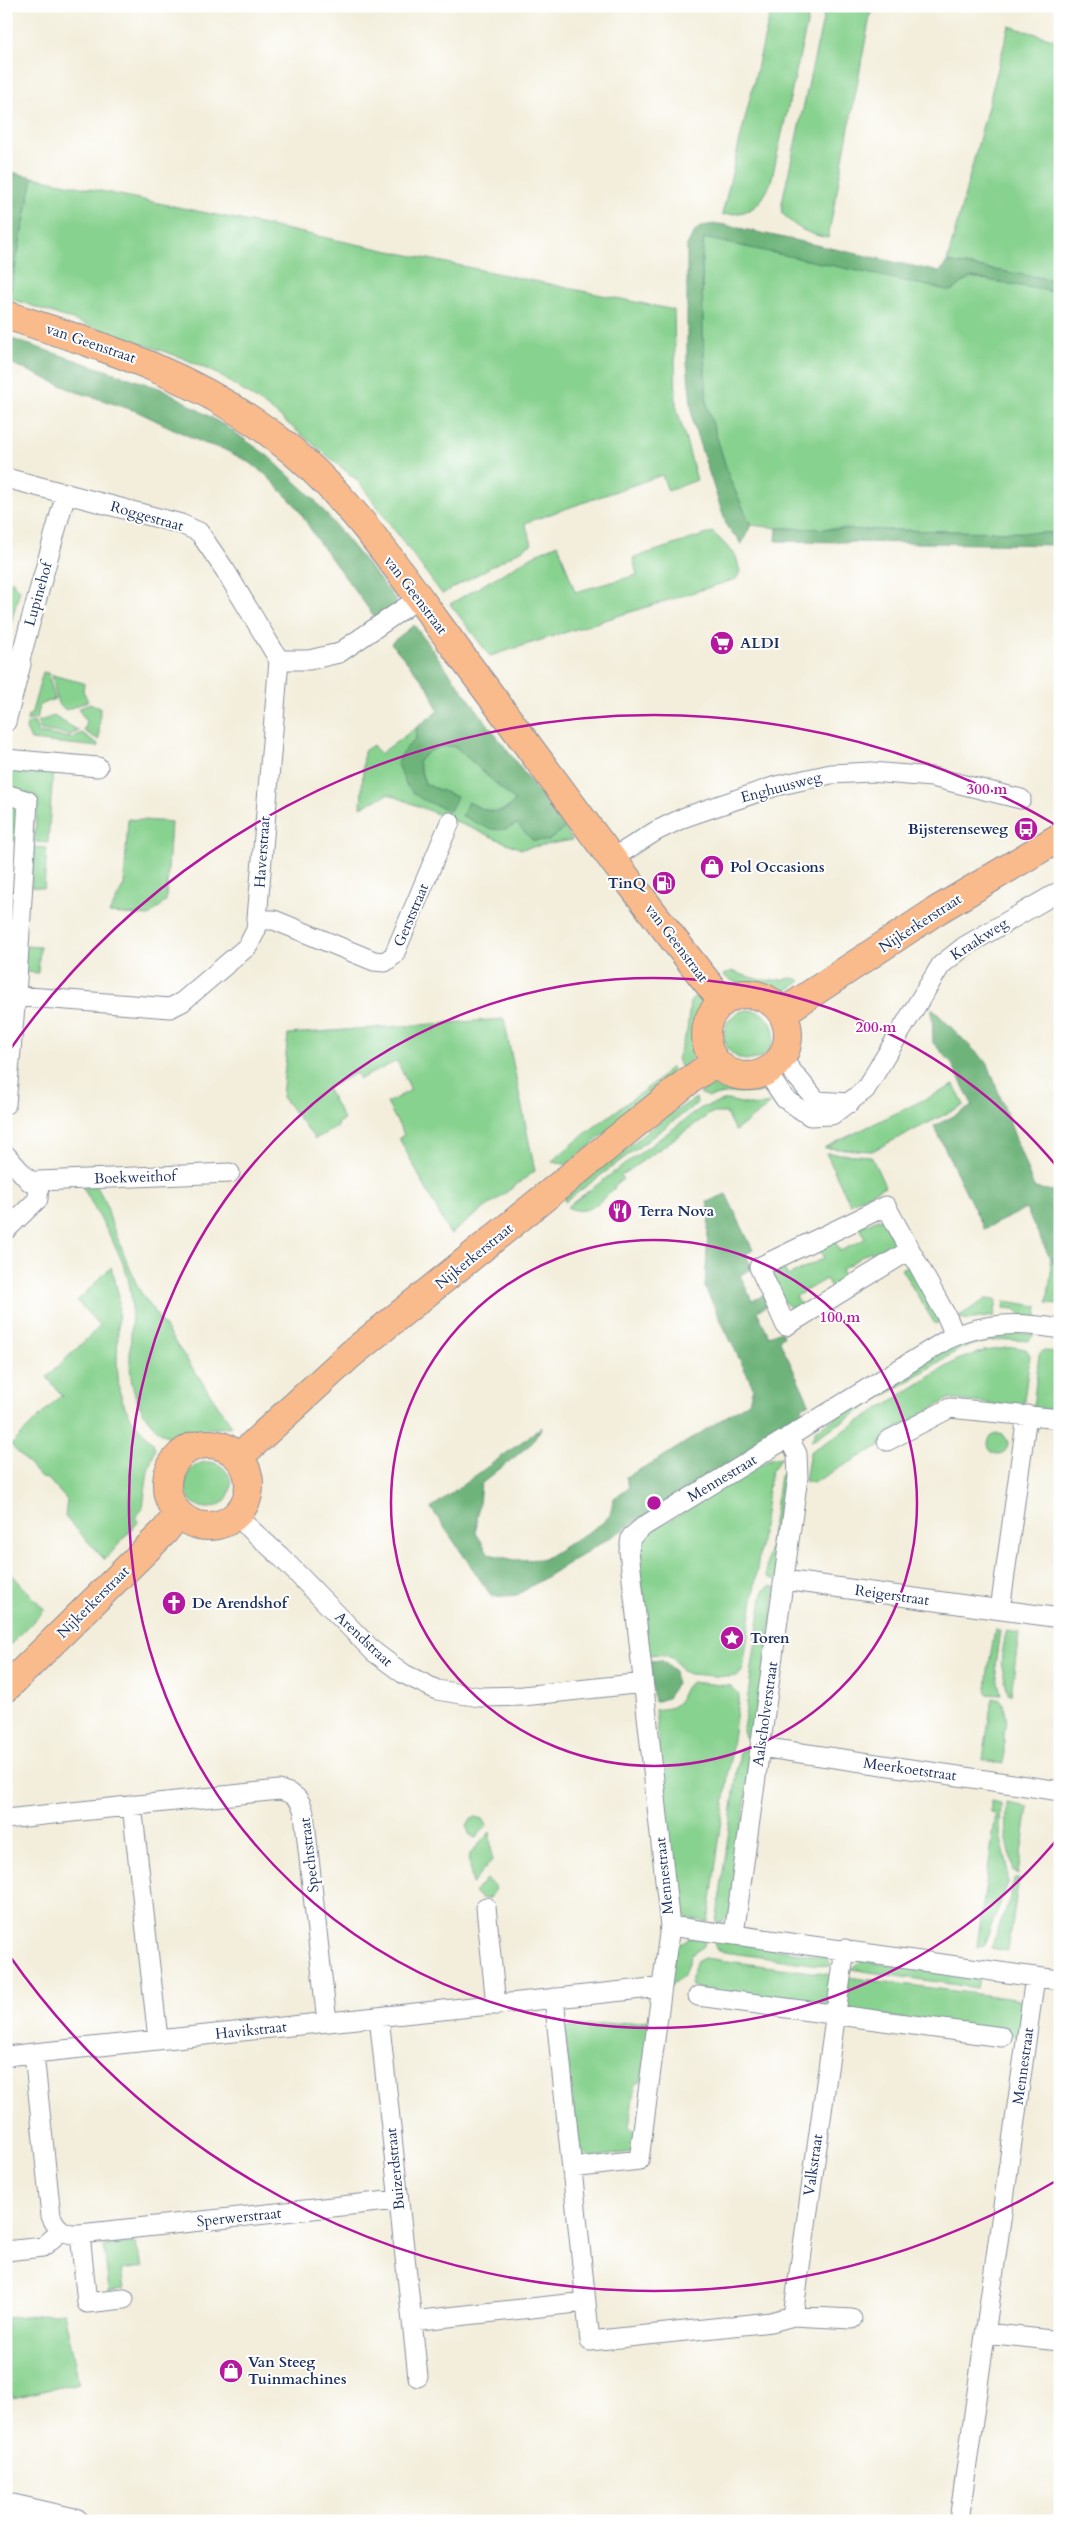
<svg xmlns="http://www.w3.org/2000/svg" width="1066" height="2527" font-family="Cardo,serif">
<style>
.green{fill:#88d28f;stroke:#528076}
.forest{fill:#6eb47a;stroke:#44726c}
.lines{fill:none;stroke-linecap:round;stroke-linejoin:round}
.minor-casing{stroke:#878e9c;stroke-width:21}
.tertiary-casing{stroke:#878e9c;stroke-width:26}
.primary-casing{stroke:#878e9c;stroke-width:30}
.minor{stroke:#fff;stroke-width:19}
.tertiary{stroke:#fff;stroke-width:24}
.primary{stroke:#fabb8c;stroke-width:28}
.ring{fill:none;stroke:#b5179e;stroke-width:2.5}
.labels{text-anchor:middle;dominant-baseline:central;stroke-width:4;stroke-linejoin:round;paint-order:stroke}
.street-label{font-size:15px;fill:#1b2f5e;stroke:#fff}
.poi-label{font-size:15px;font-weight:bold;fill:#1b2f5e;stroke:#fff;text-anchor:start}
.centre{fill:#b5179e;stroke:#fff;stroke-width:2.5}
.ring-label{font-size:15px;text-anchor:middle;font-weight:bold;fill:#b5179e;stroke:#fff;stroke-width:4;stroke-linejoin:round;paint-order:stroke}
</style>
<rect width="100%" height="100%" fill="#fff"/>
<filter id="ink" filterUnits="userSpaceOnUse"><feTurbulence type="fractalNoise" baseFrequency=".02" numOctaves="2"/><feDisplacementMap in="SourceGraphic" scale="10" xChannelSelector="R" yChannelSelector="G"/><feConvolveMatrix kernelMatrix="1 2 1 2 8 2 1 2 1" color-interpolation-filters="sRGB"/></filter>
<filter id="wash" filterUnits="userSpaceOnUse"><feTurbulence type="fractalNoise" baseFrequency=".0096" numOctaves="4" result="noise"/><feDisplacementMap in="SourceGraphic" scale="20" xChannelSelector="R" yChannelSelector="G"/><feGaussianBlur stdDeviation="1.12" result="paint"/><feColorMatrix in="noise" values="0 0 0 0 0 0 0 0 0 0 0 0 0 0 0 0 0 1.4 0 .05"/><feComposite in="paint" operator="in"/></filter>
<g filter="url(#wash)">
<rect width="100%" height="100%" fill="#f3eedb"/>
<path class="green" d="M 772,6 L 811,6 L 771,182 C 759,209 751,213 722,215 Z
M 826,6 L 872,6 L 828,238 C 808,234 796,229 782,213 L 782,202 Z
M 1009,26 L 1060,41 L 1060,281 L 947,262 Z
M 33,177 L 674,310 L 676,405 L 697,480 L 668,491 L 662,475 L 525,523 L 532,544 L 442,594 L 358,481 L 269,408 L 219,375 L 183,358 L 9,298 Z
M 704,238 L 951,290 L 971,277 L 1060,293 L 1060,533 L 777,528 L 751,525 L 730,480 L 707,406 L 703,333 L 702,259 Z
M 713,532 L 736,556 L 740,572 L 736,579 L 490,656 L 450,604 L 538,553 L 558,544 L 575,592 L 637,575 L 633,558 Z
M 6,579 L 14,582 L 14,586 L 20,590 L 6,641 Z
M 43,672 L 48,673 L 55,699 L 40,705 L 37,719 L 27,721 L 28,715 L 31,715 Z
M 52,675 L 84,683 L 83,691 L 88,701 L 66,710 L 58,704 Z
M 90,703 L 100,708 L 99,740 L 84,731 L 87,722 L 78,709 Z
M 54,716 L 57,718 L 79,731 L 70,735 L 41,730 L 37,722 Z
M 34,722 L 39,733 L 71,738 L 82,733 L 98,744 L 98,747 L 31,740 L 26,729 L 27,724 Z
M 417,727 L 415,740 L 405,749 L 406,786 L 457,797 L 425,784 L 418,762 C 427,750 440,744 456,747 L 515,801 C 500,818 486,811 468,802 L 462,816 L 517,824 L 548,841 L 565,828 L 572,840 L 521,849 L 389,794 L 361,807 L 364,751 L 373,745 L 380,754 Z
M 6,767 L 53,770 L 48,843 L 34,842 L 38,797 L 6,787 Z
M 10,803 L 19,809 L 20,841 L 7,840 Z
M 128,819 L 171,822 L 166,901 L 149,916 L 109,913 L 124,885 Z
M 33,847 L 47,848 L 44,888 L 31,887 Z
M 26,946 L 40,947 L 38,973 L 24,972 Z
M 732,971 C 748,977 762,982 779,980 C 788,979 793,976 801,981 C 796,985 791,989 784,991 C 769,996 735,985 723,975 Z
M 698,993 C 706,1006 703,1042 695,1055 C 691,1060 686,1064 681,1069 L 677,1059 L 687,1031 L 690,1002 Z
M724 1035a25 25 0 1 1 50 0a25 25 0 1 1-50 0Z
M 504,1019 L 535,1171 L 450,1234 L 399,1138 L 404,1135 L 387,1103 L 411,1090 L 397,1061 L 360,1079 L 356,1073 L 327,1088 L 344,1120 L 337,1123 L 338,1127 L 315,1139 L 282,1097 L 288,1034 Z
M 671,1067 L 676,1074 L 567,1165 L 552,1161 L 586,1133 L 658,1080 Z
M 728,1079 L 746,1083 L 765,1080 L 768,1090 L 755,1093 L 731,1093 L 708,1097 L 700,1093 L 714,1083 Z
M 954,1085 L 964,1105 L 872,1151 L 824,1148 Z
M 696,1098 L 697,1102 L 695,1105 L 565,1202 L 564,1196 L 669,1115 Z
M 727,1100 L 756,1106 L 769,1103 L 766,1108 L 735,1131 L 726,1113 L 711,1113 L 621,1176 L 623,1179 L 614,1186 L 615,1188 C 599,1201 588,1218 567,1207 L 701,1108 Z
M 826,1153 L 871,1156 L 885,1186 L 850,1204 Z
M 82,1185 L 96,1185 L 106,1203 L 112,1225 L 138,1288 L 232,1426 C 222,1429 211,1428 202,1429 C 192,1431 182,1437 172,1437 C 162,1436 158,1430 151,1423 C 115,1380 138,1336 130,1288 C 126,1258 96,1213 82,1185 Z
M 878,1219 L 883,1220 L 897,1243 L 895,1249 L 878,1263 L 870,1251 L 841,1270 L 848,1281 L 833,1290 L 826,1279 L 796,1296 L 804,1309 C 783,1312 781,1294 773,1279 L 774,1271 L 782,1265 L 788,1276 L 824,1258 L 818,1247 L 834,1239 L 840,1251 L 865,1239 L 860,1227 Z
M 1050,1258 L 1060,1271 L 1060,1304 L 1047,1303 L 1051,1273 Z
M 906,1266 L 910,1268 L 942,1320 L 935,1324 L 901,1269 Z
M 111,1267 L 119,1296 L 117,1362 L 119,1390 L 125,1407 L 133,1421 L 153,1443 L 155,1449 L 148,1471 L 143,1507 L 135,1518 L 139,1521 L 105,1560 L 65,1517 L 67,1500 L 48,1479 L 41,1478 L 11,1445 L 60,1396 L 63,1397 L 47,1377 L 100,1326 L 77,1301 Z
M 986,1299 L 997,1300 L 994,1316 L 967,1320 L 958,1317 Z
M 1005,1301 L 1038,1306 L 1037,1318 L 1022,1316 L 1015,1309 L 1004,1308 Z
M 993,1332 L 1034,1334 L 1029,1341 C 1004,1339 984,1340 960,1349 L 811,1441 L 816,1430 L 955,1344 Z
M 1014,1347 L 1026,1349 L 1030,1355 L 1023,1408 L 949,1399 L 883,1437 L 886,1442 L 813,1483 L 805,1481 L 810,1452 L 957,1360 L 984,1351 Z
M 1043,1351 L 1060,1352 L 1060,1413 L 1033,1409 L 1039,1354 Z
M988 1444a10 10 0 1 1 20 0a10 10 0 1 1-20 0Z
M 772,1458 L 781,1458 L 771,1472 L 769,1484 L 743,1670 L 738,1676 L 728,1677 L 690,1674 L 682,1671 C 675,1656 665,1653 649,1655 L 638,1554 L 640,1542 L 644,1536 Z
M185 1485a23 23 0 1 1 46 0a23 23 0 1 1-46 0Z
M 789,1463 L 792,1468 L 777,1580 L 767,1577 L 766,1569 L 780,1476 Z
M 6,1568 L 45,1610 L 6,1649 Z
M 770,1586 L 776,1587 L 754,1740 L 745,1737 L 743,1730 L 763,1591 Z
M 995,1630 L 1000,1630 L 995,1667 L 1001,1695 L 987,1694 C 984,1685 993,1643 995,1630 Z
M 1006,1631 L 1019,1633 L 1011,1695 L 1008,1694 L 1001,1662 Z
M 692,1682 L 731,1686 L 739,1695 L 708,1922 L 687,1918 L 676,1906 L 655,1710 C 660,1709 667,1709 672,1707 C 683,1702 680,1687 692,1682 Z
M 992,1698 L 1001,1700 C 1006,1707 1009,1726 1004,1731 L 1004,1764 L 983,1760 Z
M 746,1746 L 753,1747 L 730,1914 L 721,1923 L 716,1923 L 740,1750 Z
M 991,1801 L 1001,1803 L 1000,1835 L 1007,1863 L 1008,1883 L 983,1947 L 977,1946 L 996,1814 L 991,1812 Z
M 1007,1803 L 1028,1807 L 1018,1874 L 1014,1871 L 1006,1836 Z
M 476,1817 L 483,1819 L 487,1825 L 475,1838 L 469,1834 L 467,1826 L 470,1820 Z
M 490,1832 L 492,1860 L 472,1884 L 469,1855 Z
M 1014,1878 L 1019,1878 L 1008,1951 L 991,1948 L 1009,1901 Z
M 486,1879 L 494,1884 L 495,1890 L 490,1898 L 483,1899 L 474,1893 Z
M 690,1938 L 705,1938 L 704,1946 L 691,1955 L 684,1975 L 670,1987 C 672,1969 670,1945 690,1938 Z
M 713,1939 L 826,1957 L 833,1967 L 724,1952 L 716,1949 Z
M 704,1958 L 834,1975 L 830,2000 L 825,2006 L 704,1991 L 690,1985 L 696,1962 Z
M 861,1961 L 979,1978 L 977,1988 L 850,1969 Z
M 848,1977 L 1023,2000 L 1018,2036 L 858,2012 L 846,2006 Z
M 651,2020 L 642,2080 L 635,2084 L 629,2126 L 636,2134 L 632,2152 L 588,2158 L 578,2148 L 564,2028 Z
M 135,2243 L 143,2267 L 121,2270 L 124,2289 L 109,2291 L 104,2246 Z
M 64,2312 L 79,2383 L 12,2398 L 6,2374 L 6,2318 Z"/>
<path class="forest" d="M 6,171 L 33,177 L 9,298 L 6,297 Z
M 720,224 L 940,272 L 947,262 L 1060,281 L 1060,293 L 971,277 L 951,291 L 704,238 L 702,259 L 703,333 L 707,406 L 730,480 L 751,525 L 741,545 L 737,536 L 733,535 L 727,527 L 693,424 L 687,363 L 687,245 C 697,226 699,225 720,224 Z
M 6,337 L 165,390 L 227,427 L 268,456 L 313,498 L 397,601 L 394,606 L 377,620 L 318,541 L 297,507 L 265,474 L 249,462 L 223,449 L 203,443 L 136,411 L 74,391 L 6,361 Z
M 777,528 L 1060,533 L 1060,545 L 776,541 Z
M 414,625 L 565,828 L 548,841 L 532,840 L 517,824 C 498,837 480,825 462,815 L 468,802 C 486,811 501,819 515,801 L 456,747 C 441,744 427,750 418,762 L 425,784 L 457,797 L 450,811 C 417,797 411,799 397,764 L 405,749 L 415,740 L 417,727 L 438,711 L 428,687 L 391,643 Z
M 932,1008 L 988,1064 L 1034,1188 L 1060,1192 L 1060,1271 L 1050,1258 L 1026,1209 L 984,1229 L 934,1126 L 973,1106 L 951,1062 L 933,1043 Z
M 726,1194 L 753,1250 L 746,1254 L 752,1269 L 740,1275 L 752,1301 L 764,1295 L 769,1305 L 757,1311 L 769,1336 L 781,1331 L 784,1336 L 779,1339 L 809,1403 L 802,1407 L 804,1418 L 517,1595 L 492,1597 L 431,1508 L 542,1427 L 532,1443 L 481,1484 L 476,1533 L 489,1554 L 515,1560 L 544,1559 L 601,1524 L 610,1515 L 614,1498 L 629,1487 L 626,1477 L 661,1458 L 749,1402 L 753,1387 L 705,1288 L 709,1210 L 707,1202 Z
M 661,1660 L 674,1670 L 676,1685 L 667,1698 L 654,1702 L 649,1661 Z"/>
</g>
<g filter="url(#ink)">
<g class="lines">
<g class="minor-casing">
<path id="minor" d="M 6,478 L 181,524 L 199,532 L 225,570 L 279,660
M 6,722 L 21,664 L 19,664 L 21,656 L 66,493
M 6,759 L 98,767
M 6,794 L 28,801 L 16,996 L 6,1104
M 613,858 L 656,831 L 685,817 L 776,786 L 831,774 L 871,772 L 932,777 L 1021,799
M 257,920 L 274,920 L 374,961 L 385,962 L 394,955 L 450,822
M 16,996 L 170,1008 L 182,1002 L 248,946 L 256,930 L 279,660 L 309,660 L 339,653 L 419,598
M 781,1058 L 817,1101 L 850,1103
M 766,1071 L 785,1099 L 810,1116 L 832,1115 L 865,1090 L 941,965 L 965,946 L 1060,891
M 6,1155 L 29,1181 L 39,1181 L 38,1199 L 6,1230
M 39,1181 L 230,1173
M 910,1250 L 786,1326 L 759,1267 L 886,1206 L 948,1319 L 955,1336
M 887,1441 L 950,1408 L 1060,1419
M 236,1516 L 280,1556 L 374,1652 L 404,1674 L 437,1690 L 480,1697 L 523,1696 L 643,1683
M 784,1580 L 1060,1618
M 1000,1610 L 1027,1415
M 760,1747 L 1060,1791
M 132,1805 L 158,2039
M 6,1819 L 279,1790 C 294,1793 301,1799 304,1813 L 327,2022
M 486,1907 L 496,2005
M 670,1926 L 1035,1977 L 959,2521
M 734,1934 L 798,1477 L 797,1454 L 788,1437
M 1035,1977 L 1060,1980
M 698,1996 L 1002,2037
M 554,1998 L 590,2341 L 771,2322 L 793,2316 L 852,2319
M 379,2017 L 418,2377
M 34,2054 L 51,2216 C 57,2230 65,2235 80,2234 L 397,2200
M 6,2056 L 661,1987
M 572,2168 L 639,2160 L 670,1926 L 629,1551 L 631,1537 L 644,1526 L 948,1339 C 985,1322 1020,1322 1060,1329
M 80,2234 L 87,2303 L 124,2299
M 6,2251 L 43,2247 L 61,2231
M 793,2316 L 845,1949
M 412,2321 L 586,2302
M 985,2333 L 1060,2341"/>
</g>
<g class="tertiary-casing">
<path id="tertiary" d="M 6,2505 L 76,2521"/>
</g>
<g class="primary-casing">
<path id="primary" d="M 6,315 C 104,347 191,373 275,437 C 350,494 402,576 457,650 C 545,768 631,888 723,1002
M706 1035a41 41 0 1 1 82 0a41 41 0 1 1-82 0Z
M 782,1013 L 936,911 L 1060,837
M167 1485a41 41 0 1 1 82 0a41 41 0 1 1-82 0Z
M 239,1457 L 350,1355 L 687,1082 L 716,1062
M 6,1688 L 165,1531 L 178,1514"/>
</g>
<use href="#minor" class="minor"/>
<use href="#tertiary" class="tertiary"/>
<use href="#primary" class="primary"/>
</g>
</g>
<g class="ring">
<circle cx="654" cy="1503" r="263"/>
<path d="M1059 1837A525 525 0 1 1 1059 1169"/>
<path d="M1054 2182A788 788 0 0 1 9 1955M9 1051A788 788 0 0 1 1054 824"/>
</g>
<defs>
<g id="supermarket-disc" transform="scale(1.25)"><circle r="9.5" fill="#b5179e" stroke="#fff"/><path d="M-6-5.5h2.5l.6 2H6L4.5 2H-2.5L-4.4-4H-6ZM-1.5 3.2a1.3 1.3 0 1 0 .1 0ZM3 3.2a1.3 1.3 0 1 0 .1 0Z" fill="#fff"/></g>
<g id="bus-disc" transform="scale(1.25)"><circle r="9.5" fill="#b5179e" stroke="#fff"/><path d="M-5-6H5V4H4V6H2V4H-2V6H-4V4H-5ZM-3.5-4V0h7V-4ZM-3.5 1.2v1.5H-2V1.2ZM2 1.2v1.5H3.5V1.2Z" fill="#fff"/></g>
<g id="shop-disc" transform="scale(1.25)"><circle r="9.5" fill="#b5179e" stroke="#fff"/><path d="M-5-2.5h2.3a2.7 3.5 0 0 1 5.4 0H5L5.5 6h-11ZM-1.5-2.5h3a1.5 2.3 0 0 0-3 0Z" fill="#fff"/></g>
<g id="fuel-disc" transform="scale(1.25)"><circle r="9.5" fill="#b5179e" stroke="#fff"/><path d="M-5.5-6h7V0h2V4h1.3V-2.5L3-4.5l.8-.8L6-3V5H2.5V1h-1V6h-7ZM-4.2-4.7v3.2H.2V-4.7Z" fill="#fff"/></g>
<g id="restaurant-disc" transform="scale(1.25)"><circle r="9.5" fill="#b5179e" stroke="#fff"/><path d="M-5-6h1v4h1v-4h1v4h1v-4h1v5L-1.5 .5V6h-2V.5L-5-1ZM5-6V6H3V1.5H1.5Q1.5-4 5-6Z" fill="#fff"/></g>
<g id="church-disc" transform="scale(1.25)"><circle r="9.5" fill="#b5179e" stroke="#fff"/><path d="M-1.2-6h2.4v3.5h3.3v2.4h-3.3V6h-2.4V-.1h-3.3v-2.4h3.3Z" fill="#fff"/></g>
<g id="sight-disc" transform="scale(1.25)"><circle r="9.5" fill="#b5179e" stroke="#fff"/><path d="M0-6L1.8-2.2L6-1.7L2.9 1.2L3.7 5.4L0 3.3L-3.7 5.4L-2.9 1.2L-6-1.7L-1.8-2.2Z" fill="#fff"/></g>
</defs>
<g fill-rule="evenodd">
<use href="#supermarket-disc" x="722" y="643"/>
<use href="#bus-disc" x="1026" y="829"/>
<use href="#shop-disc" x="712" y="867"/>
<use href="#fuel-disc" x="664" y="883"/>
<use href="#restaurant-disc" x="620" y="1211"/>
<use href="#church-disc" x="174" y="1603"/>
<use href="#sight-disc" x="732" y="1638"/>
<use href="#shop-disc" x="231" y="2371"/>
</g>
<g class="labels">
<g class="street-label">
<text transform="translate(91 343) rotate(19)">van Geenstraat</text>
<text transform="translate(147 516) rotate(16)">Roggestraat</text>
<text transform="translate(38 594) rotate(-74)">Lupinehof</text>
<text transform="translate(416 595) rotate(53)">van Geenstraat</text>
<text transform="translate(781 787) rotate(-15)">Enghuusweg</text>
<text transform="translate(262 852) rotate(-86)">Haverstraat</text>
<text transform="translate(411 915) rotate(-67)">Gerststraat</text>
<text transform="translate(920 923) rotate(-33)">Nijkerkerstraat</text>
<text transform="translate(979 939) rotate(-33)">Kraakweg</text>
<text transform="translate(677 943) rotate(53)">van Geenstraat</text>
<text transform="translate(135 1177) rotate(-2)">Boekweithof</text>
<text transform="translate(474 1256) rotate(-39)">Nijkerkerstraat</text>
<text transform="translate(722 1478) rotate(-31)">Mennestraat</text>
<text transform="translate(892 1595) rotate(8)">Reigerstraat</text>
<text transform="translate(93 1602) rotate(-45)">Nijkerkerstraat</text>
<text transform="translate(364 1639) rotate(43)">Arendstraat</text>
<text transform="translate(765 1714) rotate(-82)">Aalscholverstraat</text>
<text transform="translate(910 1769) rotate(8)">Meerkoetstraat</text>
<text transform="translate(309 1855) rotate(-97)">Spechtstraat</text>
<text transform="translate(664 1876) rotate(-96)">Mennestraat</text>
<text transform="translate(251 2030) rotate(-6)">Havikstraat</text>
<text transform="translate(1023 2066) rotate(-82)">Mennestraat</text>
<text transform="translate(813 2165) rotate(-82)">Valkstraat</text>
<text transform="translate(395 2169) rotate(-96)">Buizerdstraat</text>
<text transform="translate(239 2217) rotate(-6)">Sperwerstraat</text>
</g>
<g class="poi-label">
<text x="740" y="643">ALDI</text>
<text x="1008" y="829" text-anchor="end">Bijsterenseweg</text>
<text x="730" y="867">Pol Occasions</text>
<text x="646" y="883" text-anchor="end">TinQ</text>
<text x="638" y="1211">Terra Nova</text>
<text x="192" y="1603">De Arendshof</text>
<text x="750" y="1638">Toren</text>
<text x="248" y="2362">Van Steeg<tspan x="248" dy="17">Tuinmachines</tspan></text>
</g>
</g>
<circle cx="654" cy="1503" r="8" class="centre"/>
<g class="ring-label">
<text x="987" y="794">300 m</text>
<text x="876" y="1032">200 m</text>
<text x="840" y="1322">100 m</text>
</g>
<rect width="1066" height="2527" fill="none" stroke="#fff" stroke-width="25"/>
</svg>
